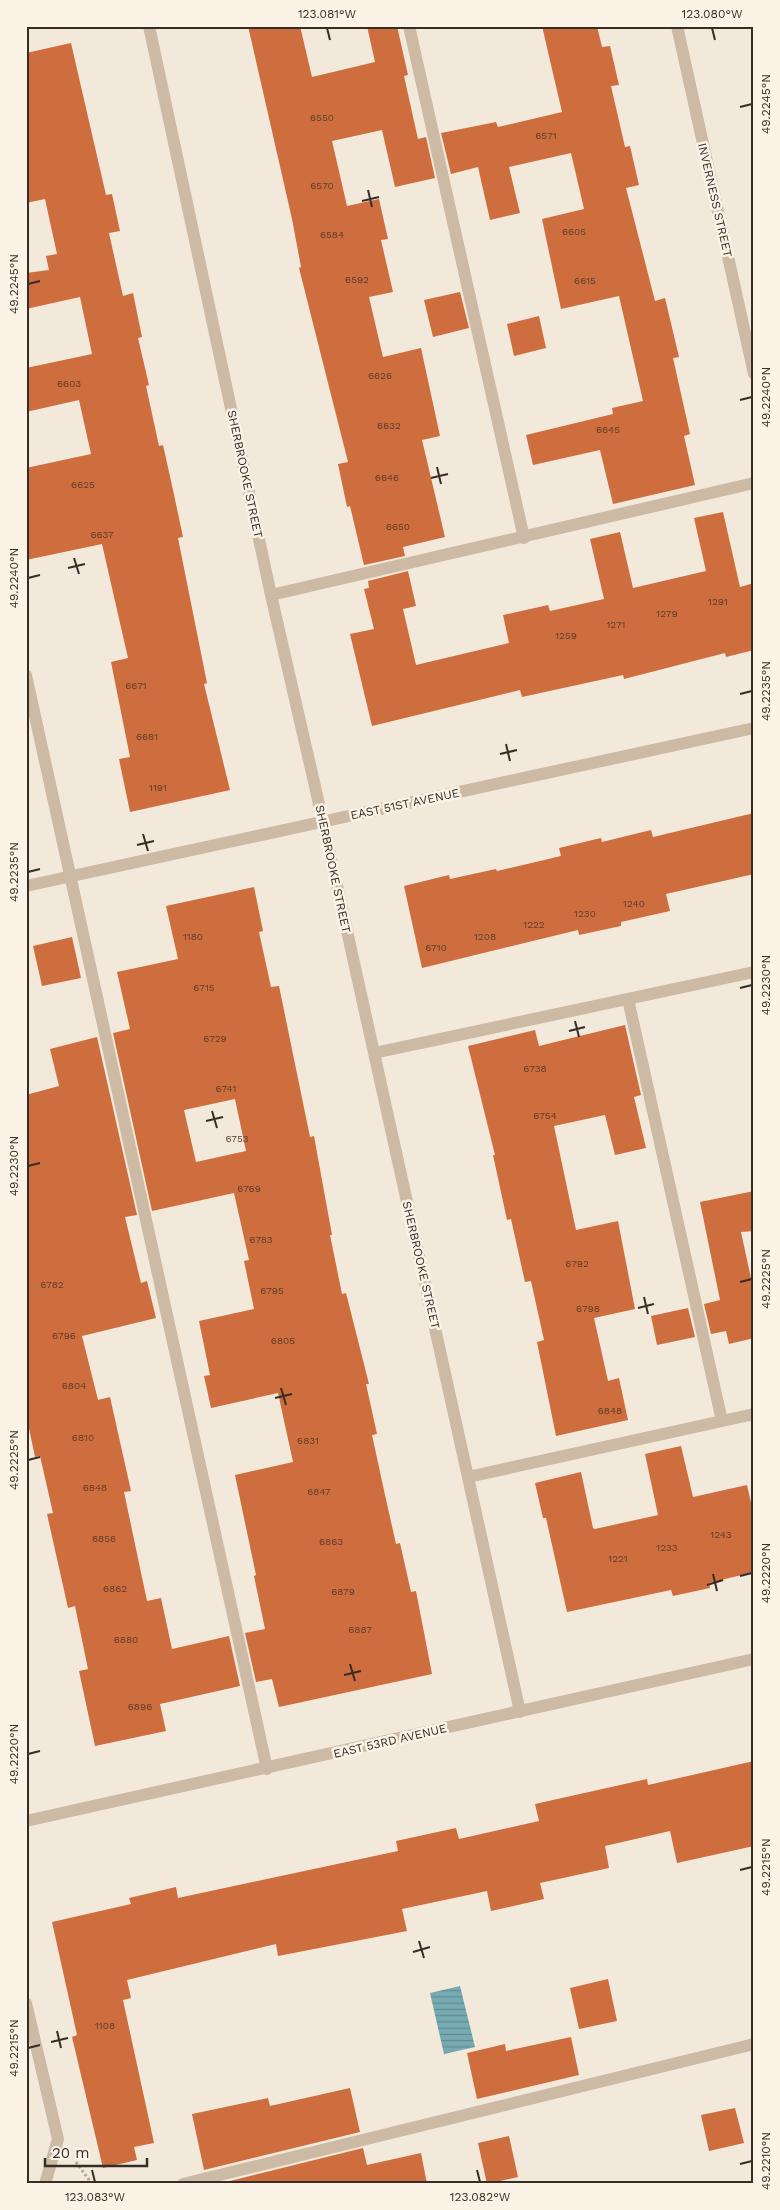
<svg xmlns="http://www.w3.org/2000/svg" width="780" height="2210" font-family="'Work Sans',sans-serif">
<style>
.water{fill:url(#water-rules)}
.building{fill:#ce6d3d;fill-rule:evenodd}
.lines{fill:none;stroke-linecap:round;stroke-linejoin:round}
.path{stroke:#b8a48f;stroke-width:3;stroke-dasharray:2.5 2.5;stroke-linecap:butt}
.minor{stroke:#ccbaa5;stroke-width:12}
.ticks{fill:none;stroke:#372d27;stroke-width:2}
.labels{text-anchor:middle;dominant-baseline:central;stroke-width:5;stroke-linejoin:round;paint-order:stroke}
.number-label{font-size:10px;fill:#5d3d2c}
.street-label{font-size:12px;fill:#372d27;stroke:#faf3e6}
.neatline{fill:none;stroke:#372d27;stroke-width:2}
.ticks-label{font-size:12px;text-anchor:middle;fill:#372d27}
</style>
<defs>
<pattern id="water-rules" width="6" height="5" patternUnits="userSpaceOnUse" patternTransform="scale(1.25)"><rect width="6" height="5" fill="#77aab2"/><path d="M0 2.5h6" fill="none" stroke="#628b91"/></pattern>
</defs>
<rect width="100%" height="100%" fill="#f3e9da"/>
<path class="water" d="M 460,1986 L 475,2047 L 444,2054 L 430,1993 Z"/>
<path class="building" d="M 248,26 L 300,26 L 312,77 L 375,62 L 367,26 L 397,26 L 408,75 L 404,76 L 418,139 L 426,137 L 435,178 L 395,187 L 382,130 L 332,141 L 347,206 L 379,199 L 388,239 L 381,240 L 393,292 L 369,297 L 383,357 L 421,348 L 440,436 L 422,440 L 445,537 L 403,547 L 405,556 L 364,565 L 350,506 L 347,507 L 338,464 L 348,462 L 299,268 L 301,267 L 292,219 Z
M 542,26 L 597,26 L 602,47 L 610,46 L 619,85 L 611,86 L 625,147 L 630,146 L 639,185 L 626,188 L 655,301 L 665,298 L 679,357 L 673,358 L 690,434 L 684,436 L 695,485 L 613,504 L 600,450 L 533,465 L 526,435 L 613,414 L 612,408 L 643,401 L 619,296 L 561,309 L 542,219 L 584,209 L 571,153 L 509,167 L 520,213 L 490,220 L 478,167 L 451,174 L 441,133 L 496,122 L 498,127 L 562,112 Z
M 71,43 L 106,195 L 112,194 L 120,231 L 109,233 L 123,296 L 133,293 L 142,337 L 138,338 L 149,385 L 146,386 L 159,446 L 163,445 L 173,490 L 183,537 L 178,538 L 207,683 L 204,684 L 230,790 L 130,812 L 119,759 L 130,757 L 111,662 L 128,658 L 102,544 L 26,560 L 26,468 L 91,454 L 79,400 L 26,412 L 26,368 L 92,354 L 80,297 L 26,309 L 26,273 L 49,270 L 46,256 L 57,254 L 45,199 L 26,203 L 26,53 Z
M 460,292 L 469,328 L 433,337 L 424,300 Z
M 539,316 L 546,348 L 514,356 L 507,324 Z
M 723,512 L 740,587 L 754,583 L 754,650 L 726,657 L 725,653 L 624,679 L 623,675 L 522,697 L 520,690 L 372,726 L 350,634 L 374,629 L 364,589 L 369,588 L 368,581 L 408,571 L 416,606 L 403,609 L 416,665 L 509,643 L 503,615 L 548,605 L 550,611 L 604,599 L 590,539 L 620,532 L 633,588 L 706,571 L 694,518 Z
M 754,813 L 754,874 L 666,894 L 670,911 L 621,922 L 621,926 L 579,935 L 578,930 L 422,968 L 404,886 L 449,875 L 450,879 L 496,869 L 497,871 L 561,856 L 559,848 L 601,838 L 602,842 L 651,830 L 653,837 Z
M 254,887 L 263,931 L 259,932 L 271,987 L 279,986 L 310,1137 L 314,1136 L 332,1235 L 330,1235 L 342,1294 L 346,1293 L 369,1384 L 366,1384 L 377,1434 L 372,1435 L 385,1495 L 396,1544 L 400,1543 L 411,1592 L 416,1591 L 432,1674 L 279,1707 L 272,1679 L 256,1682 L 245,1633 L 265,1629 L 254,1576 L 256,1575 L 235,1475 L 293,1462 L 278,1393 L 211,1408 L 204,1376 L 210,1375 L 199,1321 L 254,1309 L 244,1261 L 249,1260 L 234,1193 L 152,1211 L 113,1033 L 130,1029 L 117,972 L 178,959 L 166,906 ZM 235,1099 L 246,1151 L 196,1162 L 184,1110 Z
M 72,937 L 81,978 L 42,986 L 33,946 Z
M 625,1025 L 641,1095 L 634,1097 L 646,1148 L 615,1155 L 605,1115 L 554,1126 L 576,1230 L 618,1221 L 635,1309 L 594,1318 L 608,1381 L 619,1378 L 628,1420 L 556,1436 L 537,1342 L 544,1340 L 531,1281 L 525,1282 L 511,1219 L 507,1220 L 493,1155 L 495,1155 L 468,1046 L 535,1030 L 539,1046 Z
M 97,1037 L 137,1215 L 125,1217 L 141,1283 L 147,1281 L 156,1318 L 82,1336 L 98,1400 L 110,1397 L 131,1491 L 124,1492 L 147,1601 L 161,1598 L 172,1649 L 229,1636 L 240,1686 L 160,1704 L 166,1731 L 95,1746 L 79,1671 L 88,1669 L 75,1606 L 68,1608 L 47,1514 L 53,1513 L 40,1456 L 35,1457 L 26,1414 L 26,1095 L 59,1086 L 50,1049 Z
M 754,1191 L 754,1231 L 741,1232 L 754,1292 L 754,1338 L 729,1344 L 726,1331 L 711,1334 L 704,1304 L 720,1300 L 700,1202 Z
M 688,1308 L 695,1337 L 657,1345 L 651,1316 Z
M 681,1446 L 693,1497 L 747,1485 L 754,1516 L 754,1572 L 709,1583 L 710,1588 L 673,1596 L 671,1590 L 567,1612 L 546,1518 L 543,1518 L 535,1483 L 581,1472 L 593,1528 L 595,1529 L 658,1515 L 645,1454 Z
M 754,1761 L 754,1846 L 677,1863 L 670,1831 L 605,1846 L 609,1868 L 540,1883 L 544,1899 L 491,1911 L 487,1891 L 402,1909 L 407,1931 L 278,1956 L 276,1944 L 127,1980 L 131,1998 L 123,2000 L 154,2143 L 134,2147 L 137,2160 L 103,2168 L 72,2037 L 77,2035 L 52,1922 L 131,1904 L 129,1898 L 176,1887 L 178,1898 L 398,1851 L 396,1841 L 456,1828 L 459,1839 L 539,1821 L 535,1804 L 647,1779 L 648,1785 Z
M 608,1979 L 617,2021 L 579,2029 L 570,1988 Z
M 571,2037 L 579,2075 L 477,2099 L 467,2053 L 505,2044 L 506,2051 Z
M 350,2088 L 360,2132 L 204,2170 L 192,2114 L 268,2098 L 270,2106 Z
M 735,2108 L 744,2143 L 709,2151 L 701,2115 Z
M 509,2136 L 518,2177 L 487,2184 L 478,2143 Z
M 363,2148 L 367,2165 L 421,2153 L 427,2184 L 218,2184 Z"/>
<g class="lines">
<path class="path" d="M 76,2162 L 92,2184"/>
<path class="minor" d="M 149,26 L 271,595 L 314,782 L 520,1712
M 409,26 L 524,538
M 677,26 L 754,374
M 271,595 L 754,483
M 26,675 L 267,1769
M 26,886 L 754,728
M 628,999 L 722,1421
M 374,1053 L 754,972
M 468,1477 L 754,1414
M 26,1821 L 754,1659
M 26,2003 L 58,2139 L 45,2184
M 183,2184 L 754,2044"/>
</g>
<path class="ticks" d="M 327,28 L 330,40M 712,28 L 715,40M 740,107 L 752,104M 368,190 L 372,207M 362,201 L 379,197M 28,284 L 40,281M 740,400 L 752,397M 437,467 L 441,484M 431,478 L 448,474M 74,558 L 79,574M 68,568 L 85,564M 28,578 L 40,575M 740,694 L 752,691M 506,744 L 510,761M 500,754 L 517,750M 143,834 L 148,851M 137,845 L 154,841M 28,872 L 40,869M 740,988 L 752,985M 575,1021 L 579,1037M 569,1031 L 585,1027M 212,1111 L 217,1128M 206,1121 L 223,1117M 28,1166 L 40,1163M 740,1282 L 752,1279M 644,1297 L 648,1314M 638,1308 L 654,1304M 281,1388 L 286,1405M 275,1398 L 292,1394M 28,1460 L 40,1457M 713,1574 L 717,1591M 740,1576 L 752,1573M 707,1585 L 723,1580M 350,1664 L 355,1681M 344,1675 L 361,1671M 28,1754 L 40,1751M 740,1870 L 752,1867M 419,1941 L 424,1958M 413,1952 L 430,1947M 57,2031 L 61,2048M 51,2042 L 68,2038M 28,2048 L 40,2045M 740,2164 L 752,2161M 92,2170 L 95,2182M 477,2170 L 480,2182"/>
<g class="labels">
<g class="number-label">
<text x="322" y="117">6550</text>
<text x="546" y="135">6571</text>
<text x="322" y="185">6570</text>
<text x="574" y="231">6605</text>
<text x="332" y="234">6584</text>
<text x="357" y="279">6592</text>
<text x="585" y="280">6615</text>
<text x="380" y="375">6626</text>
<text x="69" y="383">6603</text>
<text x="389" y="425">6632</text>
<text x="608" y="429">6645</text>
<text x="387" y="477">6646</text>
<text x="83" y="484">6625</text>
<text x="398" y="526">6650</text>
<text x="102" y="534">6637</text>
<text x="718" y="601">1291</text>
<text x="667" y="613">1279</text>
<text x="616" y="624">1271</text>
<text x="566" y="635">1259</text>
<text x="136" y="685">6671</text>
<text x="147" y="736">6681</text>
<text x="158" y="787">1191</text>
<text x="634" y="903">1240</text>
<text x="585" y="913">1230</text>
<text x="534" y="924">1222</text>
<text x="193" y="936">1180</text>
<text x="485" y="936">1208</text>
<text x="436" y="947">6710</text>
<text x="204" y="987">6715</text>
<text x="215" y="1038">6729</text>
<text x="535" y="1068">6738</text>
<text x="226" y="1088">6741</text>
<text x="545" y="1115">6754</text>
<text x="237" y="1138">6753</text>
<text x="249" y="1188">6769</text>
<text x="261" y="1239">6783</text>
<text x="577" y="1263">6792</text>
<text x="52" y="1284">6782</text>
<text x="272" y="1290">6795</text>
<text x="588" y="1308">6798</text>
<text x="64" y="1335">6796</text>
<text x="283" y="1340">6805</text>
<text x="74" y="1385">6804</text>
<text x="610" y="1410">6848</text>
<text x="83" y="1437">6810</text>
<text x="308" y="1440">6831</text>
<text x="95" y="1487">6848</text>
<text x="319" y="1491">6847</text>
<text x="721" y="1534">1243</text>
<text x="104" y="1538">6856</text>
<text x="331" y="1541">6863</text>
<text x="667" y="1547">1233</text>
<text x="618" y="1558">1221</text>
<text x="115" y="1588">6862</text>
<text x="343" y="1591">6879</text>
<text x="360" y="1629">6887</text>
<text x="126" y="1639">6880</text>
<text x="140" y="1706">6896</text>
<text x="105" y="2025">1108</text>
</g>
<g class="street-label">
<text transform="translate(715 200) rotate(77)">INVERNESS STREET</text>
<text transform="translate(245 474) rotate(78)">SHERBROOKE STREET</text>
<text transform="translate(405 804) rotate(-12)">EAST 51ST AVENUE</text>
<text transform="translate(333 869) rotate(78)">SHERBROOKE STREET</text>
<text transform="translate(421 1265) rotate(77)">SHERBROOKE STREET</text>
<text transform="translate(390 1741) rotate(-13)">EAST 53RD AVENUE</text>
</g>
</g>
<rect width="780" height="2210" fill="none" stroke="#faf3e6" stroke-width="55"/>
<path d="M45 2158v8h102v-8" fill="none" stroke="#372d27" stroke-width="2.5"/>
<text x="52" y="2158" font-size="15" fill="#372d27" stroke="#faf3e6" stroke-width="4" paint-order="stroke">20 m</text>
<rect x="28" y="28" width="724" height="2154" class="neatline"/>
<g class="ticks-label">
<text x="327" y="18">123.081°W</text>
<text x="712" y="18">123.080°W</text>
<text transform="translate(766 104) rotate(-90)" y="4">49.2245°N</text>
<text transform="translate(14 284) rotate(-90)" y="4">49.2245°N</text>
<text transform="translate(766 397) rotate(-90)" y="4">49.2240°N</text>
<text transform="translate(14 578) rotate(-90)" y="4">49.2240°N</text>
<text transform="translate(766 691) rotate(-90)" y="4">49.2235°N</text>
<text transform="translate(14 872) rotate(-90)" y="4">49.2235°N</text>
<text transform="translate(766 985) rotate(-90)" y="4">49.2230°N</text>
<text transform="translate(14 1166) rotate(-90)" y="4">49.2230°N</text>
<text transform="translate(766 1279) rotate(-90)" y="4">49.2225°N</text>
<text transform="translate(14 1460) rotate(-90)" y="4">49.2225°N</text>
<text transform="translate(766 1573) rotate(-90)" y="4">49.2220°N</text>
<text transform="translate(14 1754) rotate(-90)" y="4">49.2220°N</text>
<text transform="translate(766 1867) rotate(-90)" y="4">49.2215°N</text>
<text transform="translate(14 2048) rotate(-90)" y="4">49.2215°N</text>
<text transform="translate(766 2161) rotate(-90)" y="4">49.2210°N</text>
<text x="95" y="2201">123.083°W</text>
<text x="480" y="2201">123.082°W</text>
</g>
</svg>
